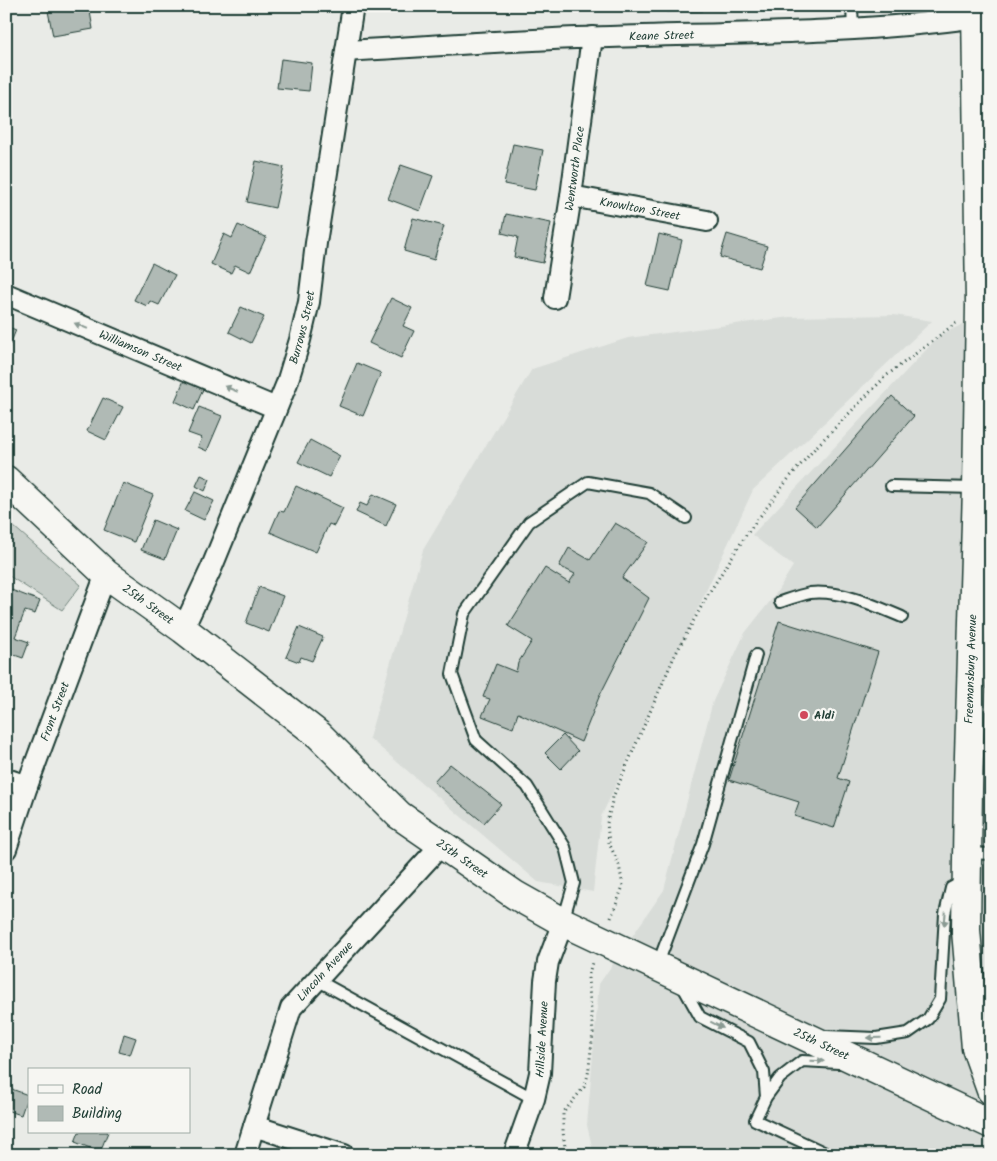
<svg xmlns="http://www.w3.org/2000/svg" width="997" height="1161" font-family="Kalam,sans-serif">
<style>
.built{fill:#d8dcd8}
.green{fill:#c7cec9;stroke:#73867e}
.building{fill:#b0bab5;stroke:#1f3d34}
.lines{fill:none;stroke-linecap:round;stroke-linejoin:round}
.lane-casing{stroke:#1f3d34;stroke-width:14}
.street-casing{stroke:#1f3d34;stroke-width:24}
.secondary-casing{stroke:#1f3d34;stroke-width:31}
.primary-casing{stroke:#1f3d34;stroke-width:31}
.path{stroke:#1f3d34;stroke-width:3;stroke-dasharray:1 4;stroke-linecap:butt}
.lane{stroke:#f6f6f2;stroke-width:10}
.street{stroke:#f6f6f2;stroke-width:20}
.secondary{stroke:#f6f6f2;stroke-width:28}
.primary{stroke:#f6f6f2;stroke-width:28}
.oneway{fill:#8a9a93}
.poi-dot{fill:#d1495b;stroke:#f6f6f2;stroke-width:2}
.labels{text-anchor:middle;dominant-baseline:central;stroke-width:4.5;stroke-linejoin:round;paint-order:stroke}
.street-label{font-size:12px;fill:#1f3d34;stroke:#f6f6f2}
.poi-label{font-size:12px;font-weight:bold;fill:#1f3d34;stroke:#f6f6f2;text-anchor:start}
</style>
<rect width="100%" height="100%" fill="#e9ebe7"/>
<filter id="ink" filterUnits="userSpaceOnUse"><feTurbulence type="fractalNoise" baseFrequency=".02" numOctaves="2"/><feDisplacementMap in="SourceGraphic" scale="10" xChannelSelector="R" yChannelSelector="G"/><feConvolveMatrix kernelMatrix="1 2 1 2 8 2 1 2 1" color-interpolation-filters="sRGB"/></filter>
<g filter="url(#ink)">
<path class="built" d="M 991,311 L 991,1148 L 984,1155 L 594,1155 L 587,1125 L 599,984 L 664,890 L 713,701 L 745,633 L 775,595 L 793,566 L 752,535 L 940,335 Z
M 894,315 L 932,321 L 753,490 L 601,817 L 593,892 L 538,882 L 369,738 L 423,550 L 532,369 L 628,338 L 790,317 Z"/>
<path class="green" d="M 6,520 L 81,585 L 62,610 L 6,574 Z"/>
<path class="building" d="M 47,6 L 89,6 L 93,29 L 53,36 Z
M 666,6 L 703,6 L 703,11 L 666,12 Z
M 281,59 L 312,63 L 309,91 L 277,88 Z
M 513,144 L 543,150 L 535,190 L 504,184 Z
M 256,161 L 284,167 L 275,208 L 247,202 Z
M 401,165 L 433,176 L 420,211 L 388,199 Z
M 506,214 L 551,223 L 543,263 L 514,257 L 518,237 L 502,233 Z
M 413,218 L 444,226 L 434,260 L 404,251 Z
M 238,225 L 266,237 L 250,272 L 235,265 L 231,273 L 211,264 L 224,234 L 232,238 Z
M 659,234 L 682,240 L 670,291 L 647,286 Z
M 727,234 L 767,246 L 760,268 L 720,257 Z
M 152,263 L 175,275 L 159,305 L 150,301 L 147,306 L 134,300 Z
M 391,298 L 412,308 L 403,326 L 414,331 L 401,358 L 369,343 Z
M 241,307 L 264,317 L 251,343 L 229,332 Z
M 6,326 L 16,330 L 6,354 Z
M 357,363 L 381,373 L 363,416 L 339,406 Z
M 185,378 L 204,387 L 194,410 L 175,401 Z
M 892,396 L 914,416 L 817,527 L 795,507 Z
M 103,398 L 123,407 L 106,440 L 87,431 Z
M 199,407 L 222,416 L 207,451 L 198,447 L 202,438 L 188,433 Z
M 310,440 L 340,456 L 329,477 L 298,462 Z
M 201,475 L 210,479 L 205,491 L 196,486 Z
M 123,483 L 153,495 L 134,542 L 104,530 Z
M 296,486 L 343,508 L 334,526 L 329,524 L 316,552 L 270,532 L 279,511 L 284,512 Z
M 195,492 L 214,501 L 204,520 L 185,511 Z
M 373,494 L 396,504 L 386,526 L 356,512 L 360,503 L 367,506 Z
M 153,520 L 177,530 L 165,559 L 141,550 Z
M 615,523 L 648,542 L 622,578 L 649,598 L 599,697 L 581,742 L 518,713 L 513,728 L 482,716 L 490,699 L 483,697 L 496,664 L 516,672 L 518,663 L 532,641 L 508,626 L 545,568 L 569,583 L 575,574 L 559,566 L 569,548 L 590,560 Z
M 259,587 L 283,596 L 269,632 L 246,623 Z
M 6,588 L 40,601 L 35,614 L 25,611 L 15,637 L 29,642 L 23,658 L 6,652 Z
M 779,621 L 878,652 L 838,778 L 849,782 L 834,828 L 794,816 L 799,802 L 729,780 Z
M 299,627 L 323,637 L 312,661 L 301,657 L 299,662 L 286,657 Z
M 6,687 L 11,688 L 6,704 Z
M 563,735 L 578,751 L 561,769 L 545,753 Z
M 450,764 L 501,804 L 484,823 L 434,782 Z
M 124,1034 L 136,1038 L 130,1055 L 119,1052 Z
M 6,1087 L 28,1095 L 21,1115 L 6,1110 Z
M 79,1132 L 108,1132 L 100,1152 L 75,1142 Z"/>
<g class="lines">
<g class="lane-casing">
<path id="lane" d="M 852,6 L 853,30
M 891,486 L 976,488
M 780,602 C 789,599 800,595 810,593 C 841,590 874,605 902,617
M 968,853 L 991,854
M 563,921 L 574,883 L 565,847 L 527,786 L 476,740 L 452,674 L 464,614 L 529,522 L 588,482 L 649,493 L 686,518
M 657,966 L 703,844 L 756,655
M 317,980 L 534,1099
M 682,985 L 700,1017 L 749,1042 L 764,1072 L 766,1097
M 826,1036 L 876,1038 L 908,1033 L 928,1019 L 940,999 L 945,914 L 951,888 L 964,881
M 830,1155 L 755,1120 L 766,1097 L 780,1078 L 802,1061 L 839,1063"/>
</g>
<g class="street-casing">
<g id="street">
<path id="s1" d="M 346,51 C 434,46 522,39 610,37 C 733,33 856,34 977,17"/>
<path id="s2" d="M 571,196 L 707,221"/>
<path id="s3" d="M 6,294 L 276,408"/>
<path id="s4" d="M 555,298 L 571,196 L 592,37"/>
<path id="s5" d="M 183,629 L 211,569 L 287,383 L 300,340 L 309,302 L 316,243 L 353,6"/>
<path d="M 6,779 L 27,786"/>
<path id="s6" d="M 6,849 L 27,786 L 106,574"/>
<path d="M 254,1126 L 344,1155"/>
<path id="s7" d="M 245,1155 L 291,1008 L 442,844"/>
<path id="s8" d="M 514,1155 L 534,1099 L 540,1073 L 545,981 L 548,962 L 563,922"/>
</g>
</g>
<g class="secondary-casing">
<g id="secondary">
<path id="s9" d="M 6,480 L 106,574 L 183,629 L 319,735 L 399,815 L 515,895 L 563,922 L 991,1124"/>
</g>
</g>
<g class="primary-casing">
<path id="primary" d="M 976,6 L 980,305 L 977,488 L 968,789 L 966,930 L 976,1048 L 991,1090"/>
</g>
<path class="path" d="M 611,918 L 623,886 L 619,865 L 609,843 L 607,823 L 613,797 L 674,657 L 707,596 L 746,535 L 789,478 L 816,447 L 886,376 L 956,323
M 566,1155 L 563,1132 L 563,1113 L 584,1087 L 588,1075 L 593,1033 L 588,977 L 592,963"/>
<use href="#lane" class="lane"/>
<use href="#street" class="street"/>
<use href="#secondary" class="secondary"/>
<use href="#primary" class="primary"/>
</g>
<defs><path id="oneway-solid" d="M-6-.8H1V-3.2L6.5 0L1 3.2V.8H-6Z" transform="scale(1.25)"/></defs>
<g class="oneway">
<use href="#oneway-solid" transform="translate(81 326) rotate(-157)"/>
<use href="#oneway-solid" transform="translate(231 389) rotate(-157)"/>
<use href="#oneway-solid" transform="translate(945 919) rotate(96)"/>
<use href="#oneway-solid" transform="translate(717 1025) rotate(27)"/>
<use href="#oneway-solid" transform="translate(874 1038) rotate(178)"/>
<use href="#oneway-solid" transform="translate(817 1061) rotate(2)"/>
</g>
</g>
<circle class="poi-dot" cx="804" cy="715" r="5"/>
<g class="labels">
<g class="street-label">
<text stroke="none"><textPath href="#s1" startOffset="316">Keane Street</textPath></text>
<text stroke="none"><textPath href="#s4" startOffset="131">Wentworth Place</textPath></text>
<text stroke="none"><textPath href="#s2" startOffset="70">Knowlton Street</textPath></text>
<text stroke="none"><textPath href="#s5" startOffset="325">Burrows Street</textPath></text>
<text stroke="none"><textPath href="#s3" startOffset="146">Williamson Street</textPath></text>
<text stroke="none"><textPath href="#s9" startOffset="189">25th Street</textPath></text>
<text transform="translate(971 669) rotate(-88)">Freemansburg Avenue</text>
<text stroke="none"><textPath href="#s6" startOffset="146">Front Street</textPath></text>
<text stroke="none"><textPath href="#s9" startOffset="594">25th Street</textPath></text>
<text stroke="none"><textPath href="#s7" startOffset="204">Lincoln Avenue</textPath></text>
<text stroke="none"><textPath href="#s8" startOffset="120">Hillside Avenue</textPath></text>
<text stroke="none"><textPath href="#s9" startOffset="999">25th Street</textPath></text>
</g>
<g class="poi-label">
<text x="814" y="715">Aldi</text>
</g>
</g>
<rect width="997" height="1161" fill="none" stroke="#f6f6f2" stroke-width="25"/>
<rect x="12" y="12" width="972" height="1136" fill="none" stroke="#1f3d34" stroke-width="2" filter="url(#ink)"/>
<rect x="28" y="1068" width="162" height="65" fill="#f6f6f2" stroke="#a0aca6"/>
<rect x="38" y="1085" width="25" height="8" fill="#f6f6f2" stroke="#a0aca6"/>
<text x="72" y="1094" font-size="15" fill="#1f3d34">Road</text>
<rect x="38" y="1106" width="25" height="15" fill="#b0bab5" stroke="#a0aca6"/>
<text x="72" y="1118" font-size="15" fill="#1f3d34">Building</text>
</svg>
